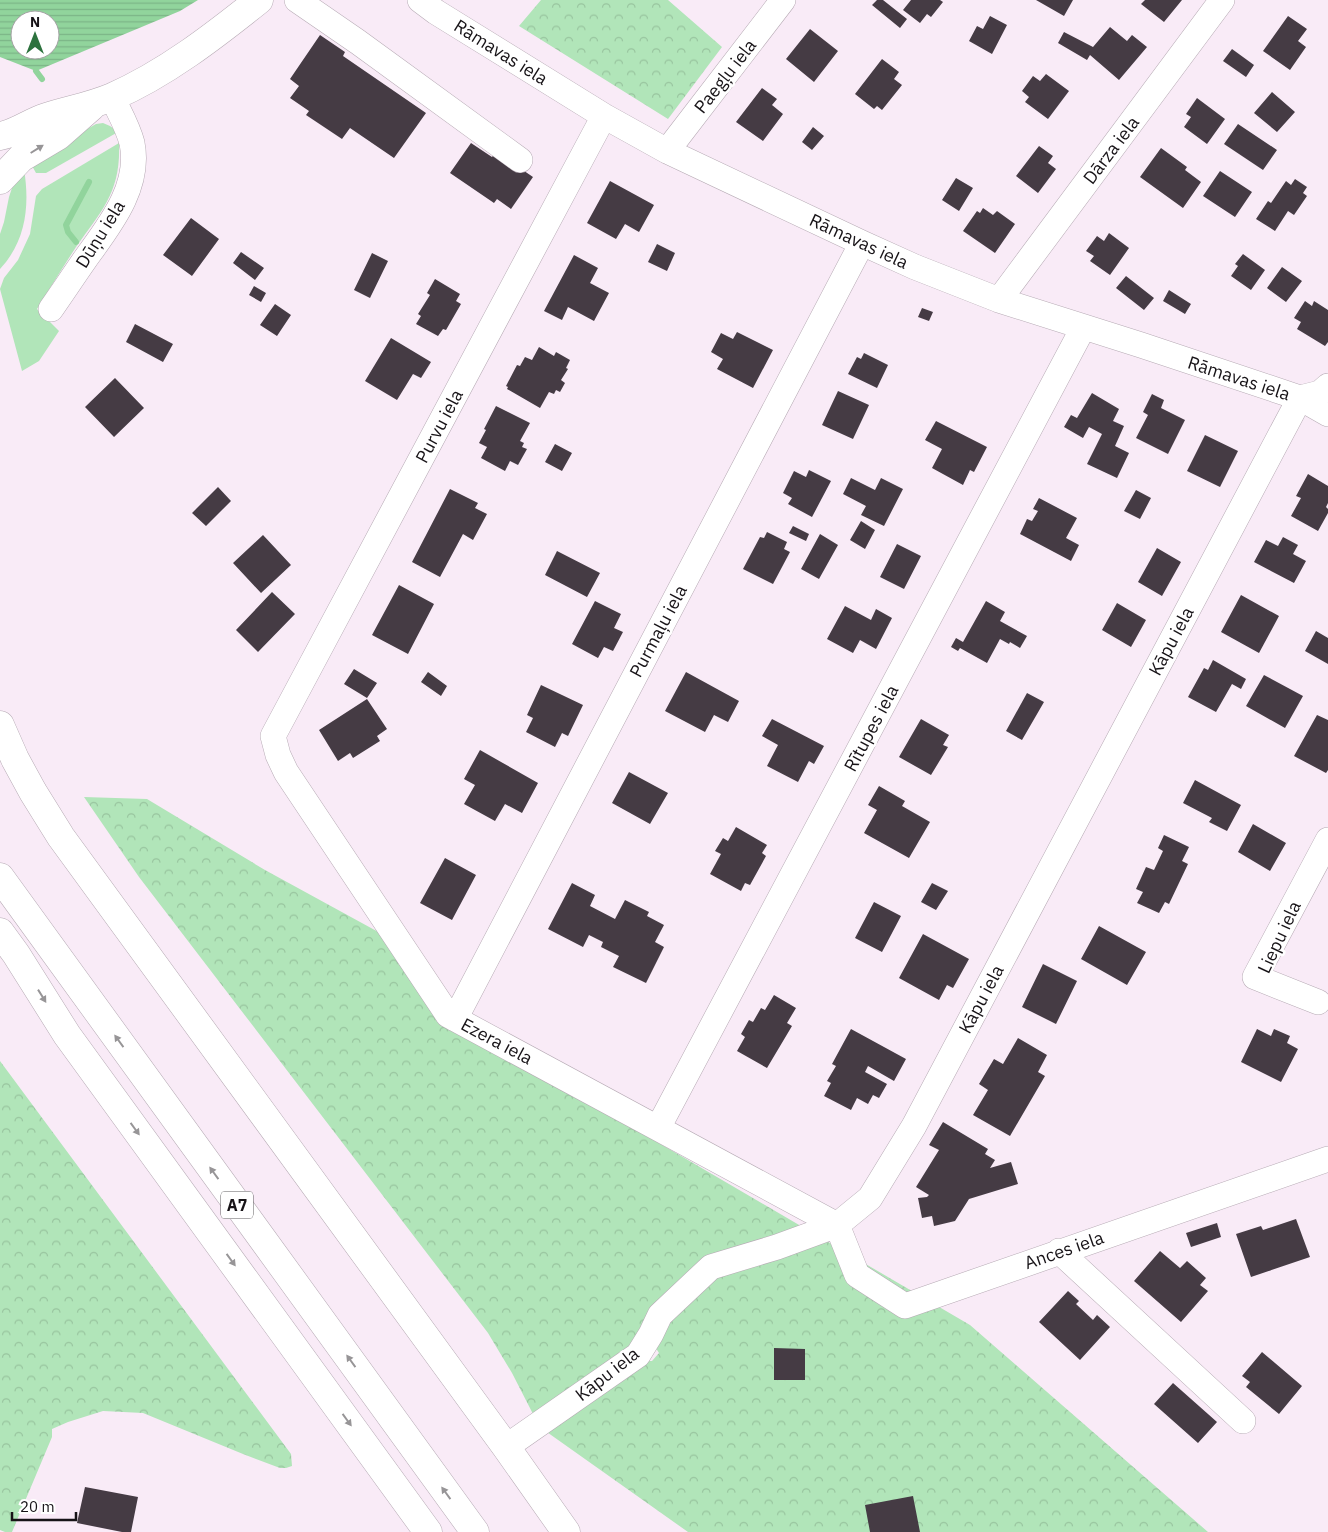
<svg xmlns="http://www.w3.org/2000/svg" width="1328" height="1532" font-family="'IBM Plex Sans',sans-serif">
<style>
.grass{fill:#b1e5b9}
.forest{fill:url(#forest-crowns)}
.water{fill:url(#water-rules);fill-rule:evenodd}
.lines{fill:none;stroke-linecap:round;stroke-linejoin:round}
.stream{stroke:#91d49c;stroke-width:6}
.building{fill:#453b44}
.minor-casing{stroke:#b6aab4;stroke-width:26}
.major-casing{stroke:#b6aab4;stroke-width:29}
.highway-casing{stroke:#b6aab4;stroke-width:29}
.minor{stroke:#fff;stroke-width:25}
.major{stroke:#fff;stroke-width:28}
.highway{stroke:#fff;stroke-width:28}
.oneway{fill:#979597}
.labels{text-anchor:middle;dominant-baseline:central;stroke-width:5;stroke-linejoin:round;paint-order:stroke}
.shield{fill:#fff;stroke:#5d5a5d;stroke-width:1}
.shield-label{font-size:16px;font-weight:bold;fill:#171317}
.street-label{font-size:18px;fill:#171317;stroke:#fff}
</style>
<defs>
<pattern id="forest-crowns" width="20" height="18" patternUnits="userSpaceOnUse" patternTransform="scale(1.25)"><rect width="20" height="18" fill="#b1e5b9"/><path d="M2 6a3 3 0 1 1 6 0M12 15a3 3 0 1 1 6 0" fill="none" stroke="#98c49e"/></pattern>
<pattern id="water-rules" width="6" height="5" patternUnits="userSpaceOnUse" patternTransform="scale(1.25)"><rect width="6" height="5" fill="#91d49c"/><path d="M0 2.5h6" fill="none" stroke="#7cb586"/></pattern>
</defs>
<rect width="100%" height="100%" fill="#f9ebf7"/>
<path class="grass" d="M 103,123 L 110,126 L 118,132 L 46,173 L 36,173 L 30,162 L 96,124 Z
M 119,143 C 121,192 102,210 76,247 C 63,267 50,288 37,309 L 59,331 L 39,361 L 22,371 L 0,289 L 4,278 L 18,260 L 30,234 L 36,196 L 42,189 Z
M 24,169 C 30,206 26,241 0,269 L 0,234 L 4,222 L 9,197 L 15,179 Z"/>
<path class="forest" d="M 541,0 L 668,0 L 722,47 L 668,119 L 519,26 Z
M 84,797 L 147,799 L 265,870 L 382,934 L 445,1018 L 970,1325 L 1208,1532 L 688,1532 L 544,1430 L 649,1361 L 652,1361 L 659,1353 L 649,1337 L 533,1414 L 512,1373 L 488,1333 L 139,877 Z
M 0,1061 L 291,1454 L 292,1466 L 286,1468 L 280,1468 L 243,1454 L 143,1413 L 103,1411 L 68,1422 L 52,1429 L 52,1437 L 12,1532 L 5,1532 L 0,1530 Z"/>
<path class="water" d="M 0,0 L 198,0 L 180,11 L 36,71 L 0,57 ZM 20,20 L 50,20 L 50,50 L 20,50 Z"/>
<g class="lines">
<path class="stream" d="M 36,71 L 42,79
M 76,242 L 68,232 L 66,225 L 89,182"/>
</g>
<path class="building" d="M 877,0 L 883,0 L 907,19 L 900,28 L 872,5 Z
M 911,0 L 940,0 L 943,2 L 931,17 L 927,14 L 920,23 L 903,10 Z
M 1036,0 L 1073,0 L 1064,16 Z
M 1145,0 L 1182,0 L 1164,22 L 1141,4 Z
M 990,16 L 1007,25 L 992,54 L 969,41 L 977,26 L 983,29 Z
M 1288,16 L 1307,29 L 1298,41 L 1306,47 L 1290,70 L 1263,51 Z
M 1110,27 L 1127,41 L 1132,35 L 1147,47 L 1119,80 L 1090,55 L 1087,60 L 1058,43 L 1064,32 L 1093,47 Z
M 810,29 L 838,51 L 814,82 L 786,59 Z
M 320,35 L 345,52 L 343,56 L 426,113 L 394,158 L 350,128 L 342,139 L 306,115 L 309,111 L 290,98 L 299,86 L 290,79 Z
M 1232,49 L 1254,65 L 1246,77 L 1223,61 Z
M 882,59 L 899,72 L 894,79 L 902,85 L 882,110 L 877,106 L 874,109 L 855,94 Z
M 1046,74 L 1069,91 L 1048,119 L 1025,102 L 1029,97 L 1022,91 L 1033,76 L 1040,81 Z
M 762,88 L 777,99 L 772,105 L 783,114 L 763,141 L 736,122 Z
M 1272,92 L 1295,112 L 1277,132 L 1254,113 Z
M 1197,98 L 1225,119 L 1207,144 L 1184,127 L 1191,117 L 1186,114 Z
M 1238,124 L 1277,150 L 1263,170 L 1224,144 Z
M 813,127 L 824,136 L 812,150 L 802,142 Z
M 471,143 L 492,157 L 496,152 L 533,177 L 511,209 L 497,199 L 494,203 L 450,173 Z
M 1039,146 L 1053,156 L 1048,163 L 1056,169 L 1038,193 L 1016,176 Z
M 1161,148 L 1187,167 L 1185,170 L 1201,182 L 1183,208 L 1140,177 Z
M 1220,171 L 1252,192 L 1235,217 L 1203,196 Z
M 956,178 L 973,188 L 959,211 L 942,200 Z
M 1295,179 L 1307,187 L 1303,193 L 1307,196 L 1294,215 L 1288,211 L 1275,231 L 1256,219 L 1268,201 L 1271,203 L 1286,181 L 1291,185 Z
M 610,181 L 654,205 L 639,232 L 625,224 L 616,239 L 587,223 Z
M 983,208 L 993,215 L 997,211 L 1015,224 L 995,253 L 963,231 L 977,211 L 980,213 Z
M 191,218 L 219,239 L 192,276 L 163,255 Z
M 1109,233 L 1129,248 L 1110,275 L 1090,261 L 1094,256 L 1086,251 L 1097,236 L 1104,241 Z
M 657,244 L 675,253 L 667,271 L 648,262 Z
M 241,252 L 264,268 L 255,280 L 233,263 Z
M 372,253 L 388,261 L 370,298 L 354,290 Z
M 1243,254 L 1265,270 L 1251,290 L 1231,276 L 1238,266 L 1235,264 Z
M 574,255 L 598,268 L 590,283 L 609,293 L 594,321 L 568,307 L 562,320 L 544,311 Z
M 1282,267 L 1302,281 L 1286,302 L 1267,288 Z
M 1126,276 L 1154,298 L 1144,310 L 1116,288 Z
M 435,279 L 460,294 L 456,301 L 461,304 L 446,330 L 443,329 L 438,336 L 416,324 L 421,316 L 418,314 L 430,295 L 427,293 Z
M 254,286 L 266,293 L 261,302 L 249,295 Z
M 1169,290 L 1191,304 L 1185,314 L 1163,301 Z
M 1305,301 L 1312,306 L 1314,301 L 1328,310 L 1328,342 L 1325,346 L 1297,329 L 1301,322 L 1294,318 Z
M 275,304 L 291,315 L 277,336 L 260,325 Z
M 922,308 L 933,312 L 929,321 L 918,317 Z
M 135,324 L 173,344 L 163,362 L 126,342 Z
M 737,332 L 773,350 L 753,388 L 717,369 L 723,359 L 711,352 L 721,333 L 733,339 Z
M 391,338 L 431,362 L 421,378 L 413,374 L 397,400 L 365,381 Z
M 539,347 L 554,356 L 556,352 L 570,360 L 566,368 L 568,369 L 561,380 L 565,383 L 560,392 L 556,390 L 554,394 L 549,392 L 540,408 L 507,389 L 508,387 L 506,386 L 517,365 L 520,366 L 525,357 L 532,360 Z
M 864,353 L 888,365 L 877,388 L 848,374 L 857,357 L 861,359 Z
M 115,378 L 144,408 L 114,437 L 85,407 Z
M 838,391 L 869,405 L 853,439 L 822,425 Z
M 1092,393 L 1119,409 L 1113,421 L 1124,426 L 1115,446 L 1129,453 L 1117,478 L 1087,464 L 1102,434 L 1089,427 L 1083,438 L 1064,427 L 1071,415 L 1077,418 Z
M 1152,394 L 1164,400 L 1161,408 L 1185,420 L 1168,454 L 1136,438 L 1148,415 L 1143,412 Z
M 496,406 L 530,423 L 520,441 L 524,443 L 522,447 L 527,449 L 518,465 L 510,461 L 505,471 L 481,458 L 487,447 L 479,443 L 486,430 L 484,429 Z
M 936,421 L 987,447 L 974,472 L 970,470 L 963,485 L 932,468 L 942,449 L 925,440 Z
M 1205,435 L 1238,451 L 1220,487 L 1187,471 Z
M 555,444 L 572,453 L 562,471 L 545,462 Z
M 809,470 L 831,481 L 812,517 L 788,504 L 792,498 L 783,493 L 794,471 L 806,477 Z
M 1308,474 L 1328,486 L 1328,503 L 1326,507 L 1328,509 L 1328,513 L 1318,531 L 1291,516 L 1301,498 L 1296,496 Z
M 851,478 L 875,490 L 881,478 L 903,489 L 884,526 L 861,515 L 866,506 L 843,494 Z
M 218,487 L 231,501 L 206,526 L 192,513 Z
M 450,489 L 478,503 L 475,508 L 487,514 L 473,540 L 463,534 L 440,577 L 412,562 Z
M 1136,490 L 1151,498 L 1140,519 L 1124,511 Z
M 1039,498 L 1077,518 L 1066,538 L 1079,545 L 1071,561 L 1020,534 L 1027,519 L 1032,521 L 1038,511 L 1033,509 Z
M 861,521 L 875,530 L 865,549 L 850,540 Z
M 793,526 L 809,534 L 806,541 L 789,533 Z
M 767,532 L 787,542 L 784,549 L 790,552 L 773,584 L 743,569 L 760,537 L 764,538 Z
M 820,534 L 838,545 L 819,579 L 801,569 Z
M 263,535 L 291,565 L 261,593 L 233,563 Z
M 1283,537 L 1298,545 L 1293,554 L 1306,561 L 1294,583 L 1254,562 L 1266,540 L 1278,546 Z
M 897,544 L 921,556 L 904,589 L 880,577 Z
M 1157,548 L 1181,562 L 1162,596 L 1138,582 Z
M 557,551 L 600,573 L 587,597 L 545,575 Z
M 399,585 L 434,604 L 408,654 L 372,635 Z
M 272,592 L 295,614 L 258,652 L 236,630 Z
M 1241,595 L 1279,616 L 1259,653 L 1221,632 Z
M 595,601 L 621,614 L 614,628 L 623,632 L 613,651 L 604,647 L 598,658 L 572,644 Z
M 986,601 L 1005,612 L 1000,621 L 1027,636 L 1020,648 L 1010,642 L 1009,644 L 1000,639 L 987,663 L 960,648 L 958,651 L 951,647 L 956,638 L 963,642 Z
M 1117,603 L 1146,620 L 1131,647 L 1102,630 Z
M 845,606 L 871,620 L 876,609 L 892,618 L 876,649 L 860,640 L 853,653 L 827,639 Z
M 1316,631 L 1328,638 L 1328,664 L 1305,651 Z
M 1213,660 L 1246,679 L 1241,689 L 1232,684 L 1216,712 L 1188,697 L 1204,668 L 1208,670 Z
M 354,669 L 377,683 L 367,698 L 344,684 Z
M 428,672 L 447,686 L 441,696 L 421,682 Z
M 686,672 L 739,701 L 728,722 L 714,715 L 705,732 L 665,711 Z
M 1264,675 L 1303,696 L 1285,728 L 1246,706 Z
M 541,685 L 583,705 L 568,736 L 562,733 L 555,747 L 526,732 L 533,718 L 527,715 Z
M 1027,693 L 1044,702 L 1022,740 L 1006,731 Z
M 367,699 L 387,729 L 377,736 L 380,741 L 353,758 L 350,753 L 338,761 L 319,730 Z
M 1317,715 L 1328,720 L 1328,770 L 1326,773 L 1294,756 Z
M 772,719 L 824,746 L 814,764 L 809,761 L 798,782 L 767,766 L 778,745 L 762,736 Z
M 921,719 L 949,735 L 943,745 L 948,747 L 931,775 L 899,757 Z
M 480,750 L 538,783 L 522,813 L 505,804 L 495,821 L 464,804 L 475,785 L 464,779 Z
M 629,772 L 668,793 L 650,824 L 612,803 Z
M 1195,780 L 1241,805 L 1227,831 L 1209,822 L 1212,818 L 1183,803 Z
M 879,786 L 905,801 L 902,806 L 930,822 L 909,858 L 864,833 L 877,810 L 868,805 Z
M 1253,824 L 1286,843 L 1270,871 L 1238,852 Z
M 736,827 L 767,845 L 762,853 L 766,856 L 750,885 L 745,883 L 741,891 L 710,874 L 721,854 L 715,851 L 723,838 L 728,841 Z
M 1164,835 L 1189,847 L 1182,861 L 1188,864 L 1169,904 L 1165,902 L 1159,913 L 1137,903 L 1143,892 L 1136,889 L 1146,867 L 1154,870 L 1163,851 L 1158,848 Z
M 445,858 L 476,875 L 452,920 L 420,903 Z
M 572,883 L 595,895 L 590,906 L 615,919 L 625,900 L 649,912 L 647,916 L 664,925 L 655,942 L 664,947 L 646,983 L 613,967 L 619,956 L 601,947 L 603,942 L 589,935 L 583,947 L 548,929 Z
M 932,883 L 948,891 L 936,910 L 921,902 Z
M 874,902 L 901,916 L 882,952 L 855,938 Z
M 1099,926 L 1146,952 L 1127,985 L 1081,959 Z
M 923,934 L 969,959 L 953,988 L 947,985 L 939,1000 L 899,978 Z
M 1043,964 L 1077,981 L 1056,1024 L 1022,1007 Z
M 774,995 L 796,1008 L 787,1023 L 792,1026 L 767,1068 L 737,1051 L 745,1037 L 741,1034 L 749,1020 L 753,1022 L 761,1008 L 765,1010 Z
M 851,1029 L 906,1059 L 894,1081 L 868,1066 L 865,1072 L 887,1084 L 879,1098 L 873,1095 L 868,1104 L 857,1098 L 851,1110 L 824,1096 L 831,1083 L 827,1081 L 836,1066 L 832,1064 Z
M 1257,1029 L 1271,1036 L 1274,1029 L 1290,1036 L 1287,1043 L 1298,1049 L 1281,1082 L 1241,1062 Z
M 1018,1038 L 1047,1055 L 1038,1072 L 1045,1076 L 1010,1136 L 973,1115 L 988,1090 L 979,1084 L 994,1059 L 1003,1064 Z
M 943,1122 L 988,1149 L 985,1154 L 995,1160 L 990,1168 L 1011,1162 L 1018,1184 L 969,1199 L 955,1221 L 934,1226 L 932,1216 L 922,1218 L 918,1198 L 927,1197 L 929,1195 L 916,1187 L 939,1150 L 929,1145 Z
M 1296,1219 L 1310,1257 L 1251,1277 L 1236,1234 L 1261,1226 L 1263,1230 Z
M 1217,1223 L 1221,1237 L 1191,1247 L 1186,1233 Z
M 1160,1251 L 1180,1268 L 1187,1261 L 1206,1278 L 1200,1285 L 1208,1291 L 1181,1322 L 1134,1281 Z
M 1068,1291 L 1079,1301 L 1076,1304 L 1093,1320 L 1097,1315 L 1110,1327 L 1080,1360 L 1039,1322 Z
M 774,1348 L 805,1349 L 805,1380 L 774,1380 Z
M 1262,1352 L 1302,1386 L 1279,1414 L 1246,1387 L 1250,1382 L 1242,1376 Z
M 1173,1383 L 1217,1422 L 1198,1443 L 1154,1404 Z
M 85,1487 L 138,1497 L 131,1532 L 122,1532 L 77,1523 Z
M 913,1496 L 920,1532 L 870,1532 L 865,1505 Z"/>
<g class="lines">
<g class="minor-casing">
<path id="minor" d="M 297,0 L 358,42 L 520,160
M 420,0 L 436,12 L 604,116 L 667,151 L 862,243 L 915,267 L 999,300 L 1141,345 L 1300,398 L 1328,414
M 604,116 L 273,736 L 278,755 L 286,772 L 448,1015 L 837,1225 L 857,1275 L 905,1306 L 1328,1159
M 667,151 L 783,0
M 999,300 L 1222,0
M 51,309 C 63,292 74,275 86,258 C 109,226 141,187 132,143 C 128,127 119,112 112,97
M 1300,398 L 1320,393 L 1328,386
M 1318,1002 L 1255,977 L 1328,840
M 455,1019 L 862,243
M 658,1128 L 1083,328
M 1059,1251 L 1243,1421
M 506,1447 L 638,1355 L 651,1334 L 660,1315 L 711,1267 L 777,1247 L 837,1225 L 870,1198 L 914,1126 L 1300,398"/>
</g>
<g class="major-casing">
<path id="major" d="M 0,136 C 17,133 30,122 46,117 C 68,110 91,106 112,97 C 165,74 214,36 259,0
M 0,180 L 21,158 L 58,136 L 91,107
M 0,725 L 15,759 L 33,792 L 61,837 L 506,1447 L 566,1532"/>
</g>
<g class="highway-casing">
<path id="highway" d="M 0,877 L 475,1532
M 0,932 L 16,954 L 67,1035 L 428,1532"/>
</g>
<use href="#minor" class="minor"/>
<use href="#major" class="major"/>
<use href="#highway" class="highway"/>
</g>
<defs><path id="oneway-solid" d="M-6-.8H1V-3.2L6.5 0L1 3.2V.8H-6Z" transform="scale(1.25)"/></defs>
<g class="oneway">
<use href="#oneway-solid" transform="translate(37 149) rotate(-32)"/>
<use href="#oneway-solid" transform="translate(42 996) rotate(58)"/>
<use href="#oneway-solid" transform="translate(119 1041) rotate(-126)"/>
<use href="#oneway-solid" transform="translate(135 1129) rotate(54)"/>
<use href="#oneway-solid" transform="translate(214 1173) rotate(-126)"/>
<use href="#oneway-solid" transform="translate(231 1260) rotate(54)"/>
<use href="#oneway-solid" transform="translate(351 1361) rotate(-126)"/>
<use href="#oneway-solid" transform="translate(347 1420) rotate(54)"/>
<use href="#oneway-solid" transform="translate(446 1493) rotate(-126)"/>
</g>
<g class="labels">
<rect class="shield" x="221" y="1191.5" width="32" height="27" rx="4"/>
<g class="shield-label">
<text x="237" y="1205">A7</text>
</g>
<g class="street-label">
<text transform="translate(501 52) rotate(32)">Rāmavas iela</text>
<text transform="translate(725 76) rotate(-52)">Paegļu iela</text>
<text transform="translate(1111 150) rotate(-53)">Dārza iela</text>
<text transform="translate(100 234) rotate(-58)">Dūņu iela</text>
<text transform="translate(859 241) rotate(25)">Rāmavas iela</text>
<text transform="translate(1239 378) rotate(18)">Rāmavas iela</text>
<text transform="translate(439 426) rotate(-62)">Purvu iela</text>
<text transform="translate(658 631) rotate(-62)">Purmaļu iela</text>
<text transform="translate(1171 641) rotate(-62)">Kāpu iela</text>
<text transform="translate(871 728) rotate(-62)">Rītupes iela</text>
<text transform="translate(1279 937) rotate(-65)">Liepu iela</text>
<text transform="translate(981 999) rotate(-62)">Kāpu iela</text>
<text transform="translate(497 1041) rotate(28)">Ezera iela</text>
<text transform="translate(1064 1250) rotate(-19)">Ances iela</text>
<text transform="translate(607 1374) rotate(-38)">Kāpu iela</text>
</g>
</g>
<g transform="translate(35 35)"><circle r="24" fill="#ffffff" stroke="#a2a1a2"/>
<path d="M0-4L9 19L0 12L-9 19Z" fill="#2d723e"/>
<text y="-8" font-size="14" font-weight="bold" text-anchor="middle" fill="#171317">N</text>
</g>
<path d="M12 1512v8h64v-8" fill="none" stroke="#171317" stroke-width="2.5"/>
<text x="20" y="1512" font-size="15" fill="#171317" stroke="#ffffff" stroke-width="4" paint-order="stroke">20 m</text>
</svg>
